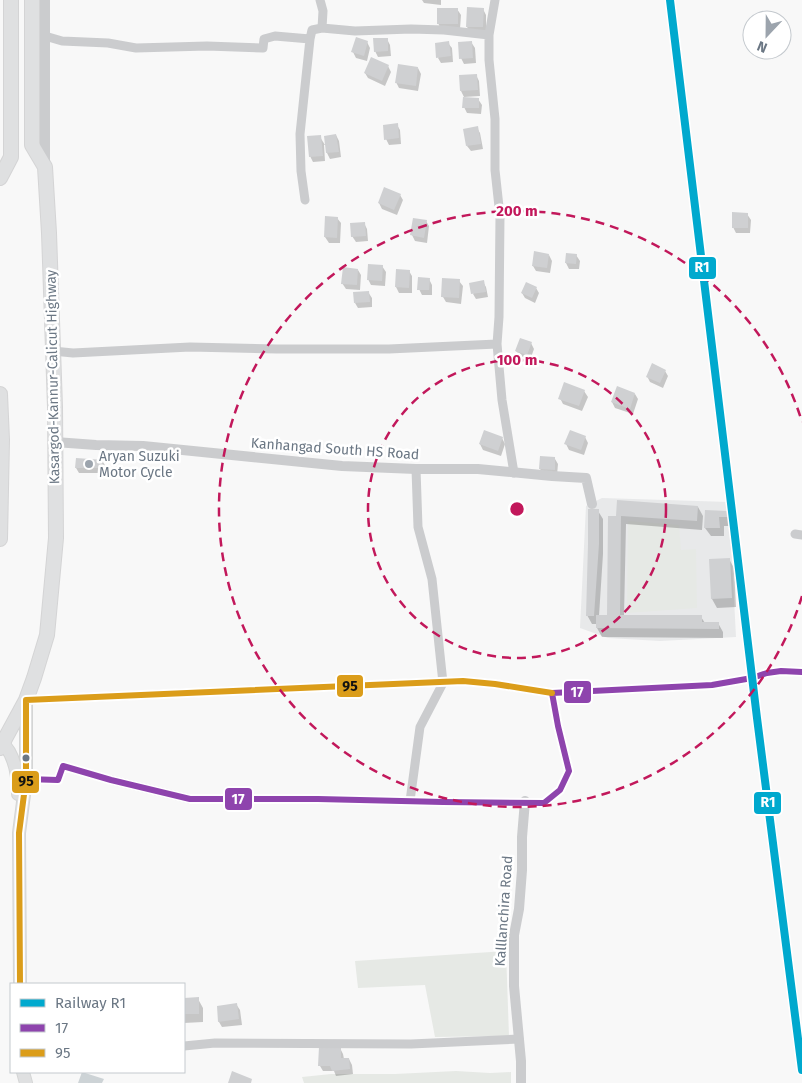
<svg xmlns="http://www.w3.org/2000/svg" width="802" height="1083" font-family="'Fira Sans',sans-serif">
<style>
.built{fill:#e8e9ea}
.green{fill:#e6e9e5}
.water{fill:#cdd3d6}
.shadow{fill:#0003}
.building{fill:#cfd0d2}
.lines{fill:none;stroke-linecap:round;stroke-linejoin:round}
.primary-casing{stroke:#d4d5d5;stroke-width:14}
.trunk-casing{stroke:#d4d4d5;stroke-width:16}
.minor{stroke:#cbccce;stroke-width:9}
.tertiary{stroke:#cbccce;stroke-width:10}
.primary{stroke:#dfe0e1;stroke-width:12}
.trunk{stroke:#dfe0e1;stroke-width:14}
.bus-1-casing{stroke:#fff;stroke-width:10}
.bus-2-casing{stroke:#fff;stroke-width:10}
.bus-1{stroke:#8e44ad;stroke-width:6}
.bus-2{stroke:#db9d1a;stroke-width:6}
.rail-1-casing{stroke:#fff;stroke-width:11}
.rail-1{stroke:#00a9ce;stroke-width:8}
.ring{fill:none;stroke:#c2185b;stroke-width:2.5;stroke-dasharray:9 6}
.poi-dot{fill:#9ca4ad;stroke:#fff;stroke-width:2}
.bus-dot{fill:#6b7784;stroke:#fff;stroke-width:2}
.labels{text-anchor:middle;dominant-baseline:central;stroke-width:5;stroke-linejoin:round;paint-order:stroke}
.street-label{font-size:14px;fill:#6b7784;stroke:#fff}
.poi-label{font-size:14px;fill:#6b7784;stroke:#fff;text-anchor:start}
.centre{fill:#c2185b;stroke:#fff;stroke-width:2.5}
.ring-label{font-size:15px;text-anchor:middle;font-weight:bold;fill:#c2185b;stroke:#fff;stroke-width:5;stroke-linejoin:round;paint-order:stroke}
.line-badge{stroke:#fff;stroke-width:2}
.badge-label{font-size:14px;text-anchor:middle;font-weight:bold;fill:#fff}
.pale-badge-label{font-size:14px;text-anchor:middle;font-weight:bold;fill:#111}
</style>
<rect width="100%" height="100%" fill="#f8f8f8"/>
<path class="built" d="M 602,498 L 729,502 L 736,637 L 660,641 L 608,638 L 580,628 L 586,506 Z"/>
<path class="green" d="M 628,521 L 679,525 L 681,550 L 696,549 L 697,608 L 627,613 Z
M 506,951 L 509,1036 L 435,1037 L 425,985 L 358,988 L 355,961 Z
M 456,1071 L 490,1073 L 511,1072 L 511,1083 L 304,1083 L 302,1077 L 331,1074 L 395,1074 Z"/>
<path class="water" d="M 82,1072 L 104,1079 L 102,1083 L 78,1083 Z"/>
<path class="shadow" d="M 422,0 L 441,0 L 441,5 L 424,3 Z
M 457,9 L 461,15 L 460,29 L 441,29 L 438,23 Z
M 483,9 L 486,15 L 486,33 L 470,32 L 467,27 Z
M 387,39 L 390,45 L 391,56 L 378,57 L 375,51 Z
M 367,42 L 370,48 L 367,61 L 356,58 L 353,52 Z
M 471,42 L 475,48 L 476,63 L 464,64 L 461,58 Z
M 448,43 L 452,48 L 453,62 L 441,63 L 438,58 Z
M 388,66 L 391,72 L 385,86 L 368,78 L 365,73 Z
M 418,68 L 421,74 L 418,91 L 399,88 L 396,82 Z
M 476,75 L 479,81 L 480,96 L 464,97 L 461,91 L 460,76 Z
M 478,99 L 482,105 L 481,114 L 467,113 L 464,107 Z
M 397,125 L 400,130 L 401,144 L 389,145 L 386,139 Z
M 477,128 L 480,133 L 483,149 L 471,151 L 467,146 Z
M 336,135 L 339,141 L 341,157 L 330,159 L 327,153 L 325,137 Z
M 320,137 L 325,145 L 324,145 L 325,161 L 313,162 L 310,156 Z
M 400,195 L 403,200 L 397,215 L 382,209 L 379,203 Z
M 747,214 L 751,220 L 750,233 L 736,233 L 733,227 Z
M 337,218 L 341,223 L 340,243 L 329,243 L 325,237 Z
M 426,221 L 429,226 L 427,243 L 415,241 L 412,235 Z
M 364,223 L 367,229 L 368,241 L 356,242 L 352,236 Z
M 567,254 L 576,255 L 580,261 L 579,269 L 569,269 L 566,263 Z
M 549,255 L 552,261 L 550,273 L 536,271 L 533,266 Z
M 382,266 L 386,272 L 385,286 L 371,285 L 368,279 Z
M 358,270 L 361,275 L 360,290 L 346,289 L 342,283 Z
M 409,271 L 412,276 L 412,293 L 399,293 L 396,287 Z
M 429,279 L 432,285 L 432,295 L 422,295 L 419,289 Z
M 459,281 L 463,286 L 461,304 L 446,302 L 443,297 Z
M 483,282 L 486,287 L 488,297 L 476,299 L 473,294 Z
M 536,288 L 539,293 L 535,303 L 525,298 L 522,293 Z
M 368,292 L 372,298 L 372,307 L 358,308 L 355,303 Z
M 531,343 L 534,349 L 530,360 L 520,356 L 516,351 Z
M 665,371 L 668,376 L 663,388 L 650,382 L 647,376 Z
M 584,391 L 588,397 L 582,411 L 563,404 L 560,398 Z
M 635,394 L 638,399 L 633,414 L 615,408 L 612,402 Z
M 585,437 L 588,443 L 584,455 L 569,450 L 566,444 Z
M 502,438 L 505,444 L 501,456 L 483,450 L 480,444 Z
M 555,459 L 558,464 L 557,475 L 544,474 L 540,469 Z
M 103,462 L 106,467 L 104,473 L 79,473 L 76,468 Z
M 618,502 L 698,507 L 703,516 L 702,530 L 626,524 L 624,616 L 701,617 L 705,623 L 718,623 L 723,632 L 723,638 L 602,637 L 597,628 L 597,624 L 592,624 L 587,615 L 598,511 L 603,519 L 603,554 L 599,616 L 609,616 Z
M 706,511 L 726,512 L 731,521 L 731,526 L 724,526 L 724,536 L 711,536 L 705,528 Z
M 729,559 L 734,568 L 736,607 L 717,608 L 712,599 L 710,561 Z
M 184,999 L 198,999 L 203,1008 L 203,1022 L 184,1023 Z
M 236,1004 L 240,1010 L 242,1025 L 222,1027 L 219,1022 L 218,1007 Z
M 340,1048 L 343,1054 L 344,1059 L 349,1059 L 352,1065 L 353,1074 L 336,1076 L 334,1071 L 323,1071 L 320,1066 Z"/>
<path class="building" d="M 467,7 L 484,8 L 483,27 L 466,27 Z
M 437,8 L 458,8 L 458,24 L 437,24 Z
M 356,37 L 368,41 L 364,56 L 351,52 Z
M 373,38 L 388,38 L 388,51 L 374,52 Z
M 449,41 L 451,56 L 436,58 L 435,43 Z
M 472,41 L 473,58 L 459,59 L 458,42 Z
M 371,57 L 389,65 L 382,81 L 364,73 Z
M 398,64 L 418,67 L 416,86 L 395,83 Z
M 477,74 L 478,90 L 460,91 L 459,75 Z
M 463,97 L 479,98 L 479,108 L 462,108 Z
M 398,123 L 399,138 L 384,140 L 383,125 Z
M 478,126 L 481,144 L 466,146 L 463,129 Z
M 336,134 L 339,152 L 326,153 L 324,136 Z
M 321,135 L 323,156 L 309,157 L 307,136 Z
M 384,187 L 401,194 L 394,210 L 378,203 Z
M 732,212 L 748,213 L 748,228 L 732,228 Z
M 325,216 L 338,217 L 337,238 L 324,237 Z
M 413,218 L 427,220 L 424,238 L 410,235 Z
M 365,222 L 366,236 L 351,237 L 350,223 Z
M 534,251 L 549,254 L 547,268 L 532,266 Z
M 566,253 L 577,254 L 576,264 L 565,263 Z
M 368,264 L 383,265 L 382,281 L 367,280 Z
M 343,267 L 358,269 L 357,285 L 341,284 Z
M 396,269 L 410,270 L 409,288 L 395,287 Z
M 418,277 L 430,278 L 429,290 L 417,290 Z
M 442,278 L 460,279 L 459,298 L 441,297 Z
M 484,280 L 486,292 L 471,294 L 469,283 Z
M 526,282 L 537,287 L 532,298 L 521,293 Z
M 369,291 L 370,302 L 354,303 L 353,292 Z
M 520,338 L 532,342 L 527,355 L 515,351 Z
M 652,363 L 666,370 L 660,383 L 646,377 Z
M 564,382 L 585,390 L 579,406 L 558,399 Z
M 617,386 L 635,393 L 630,409 L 611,402 Z
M 484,430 L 503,437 L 498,451 L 479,444 Z
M 570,430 L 586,436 L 581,450 L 564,444 Z
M 540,456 L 555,457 L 555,470 L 539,469 Z
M 76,458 L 104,460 L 101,468 L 75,468 Z
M 617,500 L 698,506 L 697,521 L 621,516 L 620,615 L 702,615 L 702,622 L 719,622 L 719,629 L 596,628 L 596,615 L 607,615 L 608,516 L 616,516 Z
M 588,509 L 599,509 L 599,544 L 588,544 Z
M 705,510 L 727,511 L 727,517 L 719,517 L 720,528 L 704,528 Z
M 588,544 L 599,544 L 594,616 L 586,616 Z
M 730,558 L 732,598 L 711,599 L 709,559 Z
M 199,997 L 199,1014 L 184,1014 L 184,998 Z
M 237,1003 L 239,1019 L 218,1022 L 217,1006 Z
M 319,1047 L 341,1047 L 341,1058 L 349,1058 L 350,1069 L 332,1071 L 330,1066 L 318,1066 Z
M 232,1071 L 252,1079 L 251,1083 L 228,1083 Z"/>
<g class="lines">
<g class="primary-casing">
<path id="primary" d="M 0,741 C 15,753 18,776 18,794
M 20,984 L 19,833 L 26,779 L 26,700
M 23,1072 L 26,1083"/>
</g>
<g class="trunk-casing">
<path id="trunk" d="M 0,178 L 11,157 L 11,0
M 0,394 L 2,440 L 0,539
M 0,748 L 26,700 L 34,678 L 47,635 L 56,538 L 55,407 L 49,233 L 45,167 L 32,145 L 32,0"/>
</g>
<path class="minor" d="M 320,0 L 323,11 L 322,28
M 495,0 L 489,35 L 489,60 L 495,119 L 495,170 L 500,216 L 499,317 L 497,344 L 502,400 L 514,473
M 45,36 L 62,41 L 108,43 L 136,48 L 207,46 L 263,48 L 264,39 L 275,36 L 310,39 L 312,30 L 322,28 L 355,31 L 411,29 L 444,30 L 489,35
M 305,200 L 301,171 L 300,134 L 310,39
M 53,351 L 73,353 L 190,347 L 277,349 L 389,349 L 497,344
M 795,534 L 802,535
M 26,700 L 463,681 L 495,684 L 552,693
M 26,779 L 58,780 L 63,766 L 111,780 L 190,799 L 318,799 L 443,802 L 544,803 L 560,790 L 569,771 L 558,726 L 552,693 L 712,685 L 752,678 L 767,673 L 781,671 L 802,672
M 410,801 L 420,727 L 443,683 L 432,579 L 418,527 L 416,469
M 184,1046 L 215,1043 L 411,1044 L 519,1039"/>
<path class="tertiary" d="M 45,0 L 45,166
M 55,442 L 96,445 L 143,446 L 342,466 L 416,469 L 478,469 L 552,476 L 586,478 L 592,504
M 521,1083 L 521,1061 L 514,986 L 514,935 L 519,909 L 522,870 L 522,837 L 525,801"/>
<use href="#primary" class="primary"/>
<use href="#trunk" class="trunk"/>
<g class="bus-1-casing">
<path id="bus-1" d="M 26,779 L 58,780 L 63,766 L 111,780 L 190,799 L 318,799 L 443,802 L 544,803 L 560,790 L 569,771 L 558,726 L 552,693 L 712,685 L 752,678 L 767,673 L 781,671 L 802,672"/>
</g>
<g class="bus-2-casing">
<path id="bus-2" d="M 20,984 L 19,833 L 26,779 L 26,700 L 463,681 L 495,684 L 552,693"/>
</g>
<use href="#bus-1" class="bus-1"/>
<use href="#bus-2" class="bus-2"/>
<g class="rail-1-casing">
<path id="rail-1" d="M 670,0 L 757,718 L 802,1070"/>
</g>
<use href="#rail-1" class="rail-1"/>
</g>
<g class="ring">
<circle cx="517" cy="509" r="149"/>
<path d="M802 596A298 298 0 1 1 802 422"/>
</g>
<circle class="poi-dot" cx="89" cy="464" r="5"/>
<circle class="bus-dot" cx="26" cy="758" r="4.5"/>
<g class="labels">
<g class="street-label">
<text transform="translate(53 377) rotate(-91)">Kasargod-Kannur-Calicut Highway</text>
<text transform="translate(335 449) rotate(4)">Kanhangad South HS Road</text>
<text transform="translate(504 911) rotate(-86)">Kalllanchira Road</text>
</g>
<g class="poi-label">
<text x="99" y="456">Aryan Suzuki<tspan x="99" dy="16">Motor Cycle</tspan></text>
</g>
</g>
<circle cx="517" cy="509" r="8" class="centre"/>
<g class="ring-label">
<text x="517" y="216">200 m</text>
<text x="517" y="365">100 m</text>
</g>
<g class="line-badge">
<rect x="688" y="256" width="29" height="24" rx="5" fill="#00a9ce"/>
<rect x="336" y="674" width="28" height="24" rx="5" fill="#db9d1a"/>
<rect x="563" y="680" width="29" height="24" rx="5" fill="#8e44ad"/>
<rect x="11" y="770" width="29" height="24" rx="5" fill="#db9d1a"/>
<rect x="224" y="787" width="29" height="24" rx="5" fill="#8e44ad"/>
<rect x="753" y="791" width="29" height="24" rx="5" fill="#00a9ce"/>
</g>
<g class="badge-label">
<text x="702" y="272">R1</text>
<text x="577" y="697">17</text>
<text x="238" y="804">17</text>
<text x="768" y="807">R1</text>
</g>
<g class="pale-badge-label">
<text x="350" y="691">95</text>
<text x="26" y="786">95</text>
</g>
<rect x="10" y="983" width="175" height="90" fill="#ffffff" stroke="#c4c9ce"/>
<rect x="20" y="999" width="25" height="8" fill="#00a9ce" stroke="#c4c9ce"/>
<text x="55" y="1008" font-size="15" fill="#6b7784">Railway R1</text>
<rect x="20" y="1024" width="25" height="8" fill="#8e44ad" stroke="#c4c9ce"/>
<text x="55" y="1033" font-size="15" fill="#6b7784">17</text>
<rect x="20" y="1049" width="25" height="8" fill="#db9d1a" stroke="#c4c9ce"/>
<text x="55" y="1058" font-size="15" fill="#6b7784">95</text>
<g transform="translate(767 35) rotate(202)"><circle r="24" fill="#ffffff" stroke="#c4c9ce"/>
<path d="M0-4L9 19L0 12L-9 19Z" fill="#9ca4ad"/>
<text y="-8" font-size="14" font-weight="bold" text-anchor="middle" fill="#6b7784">N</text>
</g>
</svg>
